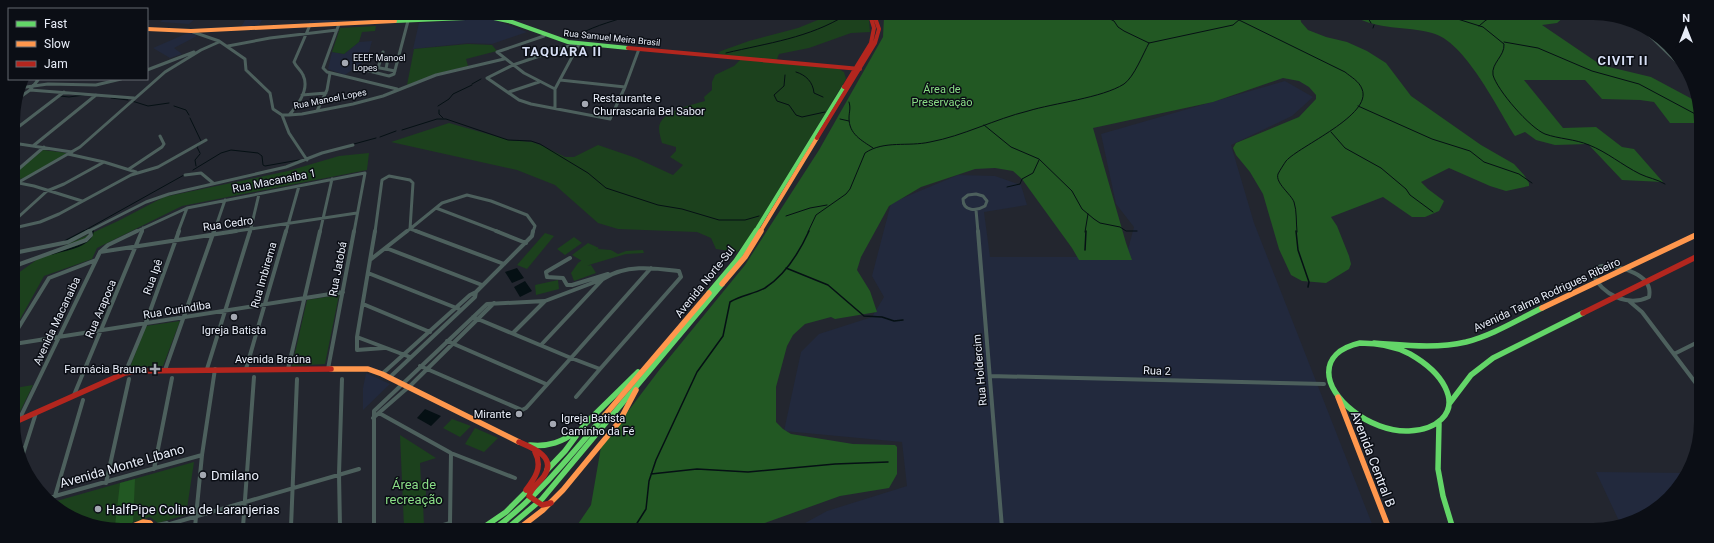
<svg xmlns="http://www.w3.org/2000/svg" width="1714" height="543" font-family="Roboto,sans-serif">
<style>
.built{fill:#22293d}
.green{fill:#1c411d}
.forest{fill:#225823}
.water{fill:#051014}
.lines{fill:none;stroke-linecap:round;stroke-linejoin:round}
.stream-far1{stroke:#051014;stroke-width:1}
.stream{stroke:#051014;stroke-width:1.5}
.street-far1{stroke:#4d605d;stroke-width:3}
.street{stroke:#4d605d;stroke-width:4}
.fast-far1{stroke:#63d668;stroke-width:4}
.fast{stroke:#63d668;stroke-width:5.5}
.slow-far1{stroke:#ff974d;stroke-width:4}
.slow{stroke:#ff974d;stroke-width:5.5}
.jam-far1{stroke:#b3261e;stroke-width:4}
.jam{stroke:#b3261e;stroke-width:5.5}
.poi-dot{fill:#a4a8b2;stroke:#0b0e15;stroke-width:1.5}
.labels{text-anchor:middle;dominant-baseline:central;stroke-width:3;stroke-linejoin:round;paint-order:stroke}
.far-street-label{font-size:9px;fill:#e9eef9;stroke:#0b0e15}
.far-poi-label{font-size:9px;fill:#e9eef9;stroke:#0b0e15;text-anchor:start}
.park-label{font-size:11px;fill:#8add86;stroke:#0b0e15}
.poi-label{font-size:11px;fill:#e9eef9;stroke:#0b0e15;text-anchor:start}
.street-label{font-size:11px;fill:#e9eef9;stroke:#0b0e15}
.far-district-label{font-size:13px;font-weight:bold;letter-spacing:1px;fill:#d7dff5;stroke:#0b0e15}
.near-street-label{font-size:13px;fill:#e9eef9;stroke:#0b0e15}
.near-poi-label{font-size:13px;fill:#e9eef9;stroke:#0b0e15;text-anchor:start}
.near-park-label{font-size:13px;fill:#8add86;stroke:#0b0e15}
</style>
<rect width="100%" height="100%" fill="#23262f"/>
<path class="built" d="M 171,13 L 202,13 L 189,24 L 160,22 Z
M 249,13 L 266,13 L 259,25 L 241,27 Z
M 314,13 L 340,14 L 335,23 L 309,23 Z
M 358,14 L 495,14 L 354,22 Z
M 482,19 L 495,20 L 527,32 L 492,44 L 468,43 L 413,49 L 419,23 Z
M 190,32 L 197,36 L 174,48 L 182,54 L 170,58 L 153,48 Z
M 372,41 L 367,59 L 345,75 L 328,69 L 332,52 L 344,54 L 359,42 Z
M 1285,81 L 1313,97 L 1292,116 L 1231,145 L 1254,223 L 1374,529 L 796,528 L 827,511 L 907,486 L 902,442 L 784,431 L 801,352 L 819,334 L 872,317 L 884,297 L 872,276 L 891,203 L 958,175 L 995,176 L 1021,185 L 1027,205 L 984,212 L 990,257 L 1126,257 L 1134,227 L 1116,204 L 1101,134 Z
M 366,373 L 390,384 L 363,410 L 363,388 Z
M 1596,472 L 1687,473 L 1683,482 L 1659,508 L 1620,523 Z"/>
<path class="green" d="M 830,15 L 866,15 L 869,20 L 870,32 L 851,33 L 809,48 L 779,54 L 776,62 L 839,69 L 844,72 L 846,79 L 748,240 L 737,252 L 716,249 L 711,238 L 697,232 L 618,229 L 598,223 L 555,185 L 517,170 L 391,142 L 449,123 L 509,140 L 532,142 L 543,146 L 565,157 L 574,157 L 598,145 L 636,158 L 673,175 L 683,165 L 670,157 L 676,151 L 676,147 L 662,143 C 661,139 659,133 659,128 C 660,111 692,105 705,101 L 704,97 L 712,90 L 712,82 L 715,75 L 734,66 L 741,59 L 720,54 L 718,53 L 721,51 L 749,41 L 798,28 Z
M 376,26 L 375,31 L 362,32 L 359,42 L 344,54 L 332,52 L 340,28 Z
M 468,44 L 492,45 L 497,51 L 466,59 L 468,66 L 436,74 L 407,85 L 414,49 Z
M 43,150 L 67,153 L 26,177 L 14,181 L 14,174 Z
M 369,153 L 367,170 L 182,206 L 97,248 L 92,259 L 44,276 L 18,323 L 14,326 L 14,276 L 42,256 L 118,221 L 164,197 L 288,171 L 339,156 Z
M 545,233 L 554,236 L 527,269 L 517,265 Z
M 574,237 L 582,243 L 565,255 L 557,249 Z
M 588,243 L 599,248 L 582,261 L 572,255 Z
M 598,249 L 611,250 L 618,254 L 626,251 L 643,250 L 644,253 L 626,254 L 592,264 L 587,266 L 591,265 L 596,273 L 574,281 L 571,273 L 578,263 Z
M 558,280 L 559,289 L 536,295 L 535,285 Z
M 339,295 L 325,364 L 292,366 L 307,300 Z
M 180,321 L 163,366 L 130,367 L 146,326 Z
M 33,385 L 17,418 L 15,419 L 15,388 Z
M 452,419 L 471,426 L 460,437 L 443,428 Z
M 475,428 L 498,438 L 484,452 L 465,444 Z
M 400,435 L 436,458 L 420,463 L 421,481 L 426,483 L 426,500 L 423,504 L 424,525 L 415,527 L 404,527 Z
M 194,462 L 186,515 L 158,523 L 150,517 L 133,522 L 129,526 L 93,526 L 53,502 Z"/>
<path class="forest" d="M 882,15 L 1096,15 L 1121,20 L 1122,15 L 1300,16 L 1301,22 L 1308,30 L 1326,37 L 1347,42 L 1367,51 L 1386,63 L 1411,96 L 1481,145 L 1514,164 L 1524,175 L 1529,183 L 1529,186 L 1506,191 L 1490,186 L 1449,168 L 1421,182 L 1428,189 L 1444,201 L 1439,211 L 1425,217 L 1412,217 L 1383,197 L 1331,217 L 1337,226 L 1349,256 L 1351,264 L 1349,269 L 1326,283 L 1302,281 L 1291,275 L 1279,249 L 1263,194 L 1250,172 L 1236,155 L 1233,148 L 1236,143 L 1299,117 L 1316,99 L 1316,95 L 1309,87 L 1299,81 L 1283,78 L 1213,102 L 1093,128 L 1126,243 L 1132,260 L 1079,260 L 1072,248 L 1022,179 L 1013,171 L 995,168 L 975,169 L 921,187 L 889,206 L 861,257 L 857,270 L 870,291 L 877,312 L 835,319 L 831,317 L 805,324 L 793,335 L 787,346 L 776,387 L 776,422 L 783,429 L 791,434 L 853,444 L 895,445 L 897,447 L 897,474 L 889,488 L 840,496 L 751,528 L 576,527 L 591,505 L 601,447 L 660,369 L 745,265 L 819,150 L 883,37 L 884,17 Z
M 1354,16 L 1564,17 L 1557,23 L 1542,25 L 1601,65 L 1651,77 L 1694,100 L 1699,100 L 1699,123 L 1670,123 L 1654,102 L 1640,100 L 1602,99 L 1585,80 L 1524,80 L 1563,128 L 1596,127 L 1622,147 L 1634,149 L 1663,182 L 1622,180 L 1588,144 L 1555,145 L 1536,140 L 1525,132 L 1515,136 C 1497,108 1465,41 1432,33 C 1406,26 1377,30 1354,16 Z
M 135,479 L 133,522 L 129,526 L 115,526 L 120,483 Z"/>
<path class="water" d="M 517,268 L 524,278 L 512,283 L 505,272 Z
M 525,281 L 532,291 L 520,297 L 514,287 Z
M 425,409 L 441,416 L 431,426 L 417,418 Z"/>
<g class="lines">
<path class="stream-far1" d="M 1060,15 L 1110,19 L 1114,21 L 1118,27 L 1124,31 L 1149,43 L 1233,25 L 1240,19 L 1239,16
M 1448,16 L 1483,27 L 1504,44 C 1505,56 1491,63 1493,75 C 1497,90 1530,128 1545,134 C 1559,139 1575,139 1589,145 C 1607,152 1622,165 1640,174 C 1648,178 1657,179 1665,184
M 1239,20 L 1345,72 C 1351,77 1359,81 1362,89 C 1373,115 1299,146 1286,161 C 1284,164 1280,170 1278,174 C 1275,183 1291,194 1294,202 C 1297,211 1296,223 1297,232
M 1371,23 L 1368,18 L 1377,16
M 1479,26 L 1486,20 L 1497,16
M 1373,28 L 1374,25
M 580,34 C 596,25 617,20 635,14
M 1504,42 L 1538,48 L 1592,71 L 1639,84 L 1699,116
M 726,53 C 768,43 809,38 846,15
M 796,72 C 806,75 813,82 814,93 L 823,97
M 785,75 L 784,86 L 774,95 L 777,101 L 789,105 L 796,115 L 802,117 L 825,112
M 472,84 L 481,79
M 60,96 L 69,97 L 84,95
M 111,98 L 128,100
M 132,101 L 148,106 L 169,103
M 849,102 C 851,108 849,112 849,118 C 849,134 861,140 873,148
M 174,106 L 186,110 L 189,115
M 438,106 L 449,99 L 453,94 L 472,85
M 1358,106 L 1432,139 L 1470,151 L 1484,162 L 1519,174 L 1532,183
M 439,110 L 439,114 L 443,118
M 190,118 L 201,141
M 840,119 L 849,121
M 984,125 L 1011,147 L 1039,159 L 1072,191 L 1082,209 L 1094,219 L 1100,223 L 1120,227 L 1126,231 L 1137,231
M 402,130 L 437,119 L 446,119 L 508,140 L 531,141 L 540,144 L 588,173 L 606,188 L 658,205 L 682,209 L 719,220 L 745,220 L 759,216
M 1331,132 L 1345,148 L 1381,168 L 1406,189 L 1410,195 L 1433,212
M 380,137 L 396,131
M 354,144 L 376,138
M 199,145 L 197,147 L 200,153
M 196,166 L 195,160 L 200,154
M 193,170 L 221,153 L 231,150 L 258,153 L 262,156 L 263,165 L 265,166 L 299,160
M 1007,187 L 1020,184 L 1022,179 L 1033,173 L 1039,160
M 786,216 L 810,208 L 827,205
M 93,230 L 93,232
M 82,232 L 184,175
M 808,232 L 816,215 L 846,194 L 850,189 L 865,153 C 884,140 908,147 930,142 C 963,136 995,119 1028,111 C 1054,103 1102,98 1124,84 C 1134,77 1143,54 1149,43
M 1085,232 L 1088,214"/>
<path class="stream" d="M 1296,231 L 1298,250 L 1309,282 L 1308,287
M 65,241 L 84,231
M 1085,250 L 1086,231
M 52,254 C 64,250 93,246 93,231
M 786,268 L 828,285 L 864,316 L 882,317 L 894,321 L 903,320
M 651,474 L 697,469 L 748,472 L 835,464 L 888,462
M 634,528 L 646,509 L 649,481 L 656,460 L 697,372 L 723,336 L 730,302 C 741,295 754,294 765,288 C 785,275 799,253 809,231"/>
<path class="street-far1" d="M 339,24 L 323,68 L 327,72 L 397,89
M 193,32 L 219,41 L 245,59 L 246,70 L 270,93 L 273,109 L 282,115 L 289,115 L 302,114 L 353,104 L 383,96 L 436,75 L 504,59
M 1646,32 L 1683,68
M 544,36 L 497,52 L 524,73 L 555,89
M 228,46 L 270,38 L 337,30
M 370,66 L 395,71
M 357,68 L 389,76 L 394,74 L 408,21
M 378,68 L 383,52
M 386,69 L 388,58
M 147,70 L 194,52
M 487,78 L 519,100 L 531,104 L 610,119 L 625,87 L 639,49
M 487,78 L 513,65 L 575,44
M 560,80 L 625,87
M 19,88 L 48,84 L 96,85 L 121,79
M 30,90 L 134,98
M 509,92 L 539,82
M 302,95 L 326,93
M 16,100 L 30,90 L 38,80 L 36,79
M 555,108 L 555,89 L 579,44
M 317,111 L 327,90 L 330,73
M 282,115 L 289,133 L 307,160
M 289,115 C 298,105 310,89 303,75 C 301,70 296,67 294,62 L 310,25
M 13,131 L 64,92
M 13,143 L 72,152
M 33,146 L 96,95
M 68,154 L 104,162 L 136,172
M 129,169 L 162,147 L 164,144 L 160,136
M 14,173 L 44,147
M 185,175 L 201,173 L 213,183
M 14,182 L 34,186 L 82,201
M 14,187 L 19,182 L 80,147 L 165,72 L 201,50 L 219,42
M 976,194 L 983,196 L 987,201 L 985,206 C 977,211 963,212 963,199 L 968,195 Z
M 436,208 L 499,232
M 976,210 L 978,232
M 14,221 L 47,191 L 64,184 L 104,162
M 14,228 L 40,222 L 59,214 L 131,175 L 158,167 L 206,140
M 410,229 L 419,232
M 410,229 L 442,203 L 467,195 L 491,201 L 527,215 L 535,226 L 533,232
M 87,232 L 146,202 L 169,194 L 286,167 L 322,153 L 353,145
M 135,232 L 187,208 L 365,173 L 354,232
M 142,232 L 143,228
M 178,232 L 187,208
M 214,232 L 225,200
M 230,232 L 357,213
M 250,232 L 259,194
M 286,232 L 299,186
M 320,232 L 332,179
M 375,232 L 382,180 L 389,176 L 410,180 L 413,183 L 410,229 L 406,232"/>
<path class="street" d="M 416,231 L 504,264
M 496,231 L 526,243
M 978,231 L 1002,528
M 386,248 L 482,285
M 100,252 L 236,231
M 14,253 L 68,242 L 89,231
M 570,258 L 546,272 L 547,277 L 563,278 L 567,285 L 572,285 L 608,274
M 370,260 L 357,337 L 410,357
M 370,260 L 375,231
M 370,260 L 407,231
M 1602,266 C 1620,266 1654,274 1649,297 C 1628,307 1602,295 1593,274 L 1596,268 Z
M 14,268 L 20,264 L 86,240 L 91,235 L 90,231
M 368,273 L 459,309
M 1629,301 L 1642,312 L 1698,386
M 363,304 L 430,332
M 473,317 L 571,358 L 651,268
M 513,333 L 545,301
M 14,335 L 49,278 L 96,260
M 357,337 L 357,350 L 384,348
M 447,341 L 546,384
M 14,344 L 343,292
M 541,345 L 602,280
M 1674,354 L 1698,342
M 420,366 L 522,410 L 526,408 L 571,358 L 600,369 L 576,397
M 207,369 L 250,231
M 246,369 L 286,231
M 288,369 L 320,231
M 328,369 L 354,231
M 165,370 L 214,231
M 125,373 L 145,325 L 179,231
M 382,374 L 470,295 L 476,292 L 532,236 L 533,231
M 990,376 L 1324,384
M 389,378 L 475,297 L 476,292
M 74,395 L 142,231
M 379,413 L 451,453 L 515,478
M 373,418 L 412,384 L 494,303
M 19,420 L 100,252 L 108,245 L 137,231
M 18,450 L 24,448
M 22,457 L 36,413
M 154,469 L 172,378
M 106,483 L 129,379
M 55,496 L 83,400
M 48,498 L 202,455
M 152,526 L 167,523
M 163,526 L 359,469
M 195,527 L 202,455 L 215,369
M 243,527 L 254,377
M 291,527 L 297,379
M 340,527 L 339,474 L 342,379
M 374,527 L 374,411 L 487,304 L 545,301 L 603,279 C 626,264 654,268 679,271 L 681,277 L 600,369
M 437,527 L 450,523 L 451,453"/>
<path class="fast-far1" d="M 395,21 L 489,17 L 512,22 L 568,42 L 628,48
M 755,232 L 844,87"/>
<path class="fast" d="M 709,293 L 736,261 L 756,231
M 1360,343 C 1377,343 1395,346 1410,354 C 1424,362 1438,373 1445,387 C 1459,415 1434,430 1409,431 C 1390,432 1368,423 1353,411 C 1323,388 1316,353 1360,343 Z
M 1374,343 C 1404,345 1436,349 1466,342 C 1493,335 1517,320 1542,308
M 1449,404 L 1471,375 L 1493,358 L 1583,313
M 1439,424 L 1438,469 L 1443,496 L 1453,529
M 530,445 C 549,447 562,442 577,431
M 547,470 L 565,451 L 585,424 L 638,372
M 484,527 L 506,512 L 530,488
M 497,527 C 539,495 571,455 605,415
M 509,527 L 542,499 L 722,284"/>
<path class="slow-far1" d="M 147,29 L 191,31 L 395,21
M 760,232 L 817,138"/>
<path class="slow" d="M 722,284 L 745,257 L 761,231
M 1542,308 L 1698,234
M 331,369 L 368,369 L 382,374 L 519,442
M 1338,397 L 1389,529
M 605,415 L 709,293
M 133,526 L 143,522 L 150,523 L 152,526
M 521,527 L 543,510 L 563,490 L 619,422 L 636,390"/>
<path class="jam-far1" d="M 628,48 L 860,69
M 844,87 L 871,43 L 874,28 L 870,15
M 817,138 L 875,43 L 879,29 L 874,15"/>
<path class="jam" d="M 1583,313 L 1698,256
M 15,422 L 125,373 L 135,371 L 331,369
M 519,442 C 533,448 557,457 544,476 C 539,483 532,487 529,496 L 542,505 L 551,503
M 526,490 C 535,478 543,467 535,452"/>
</g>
<g class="poi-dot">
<circle cx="345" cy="63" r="4"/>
<circle cx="585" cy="104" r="4"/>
<circle cx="234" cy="317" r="4"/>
<path d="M153 363h4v4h4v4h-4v4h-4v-4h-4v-4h4z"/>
<circle cx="519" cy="414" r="4"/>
<circle cx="553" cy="424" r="4"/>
<circle cx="203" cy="475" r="4"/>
<circle cx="98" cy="509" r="4"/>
</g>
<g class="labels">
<g class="far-street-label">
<text transform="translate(612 38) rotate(6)">Rua Samuel Meira Brasil</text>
<text transform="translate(330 99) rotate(-11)">Rua Manoel Lopes</text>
</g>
<g class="far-poi-label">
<text x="353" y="58">EEEF Manoel<tspan x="353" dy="10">Lopes</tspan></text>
</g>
<g class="park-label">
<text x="942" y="89">Área de<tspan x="942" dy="13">Preservação</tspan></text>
</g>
<g class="poi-label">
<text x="593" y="98">Restaurante e<tspan x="593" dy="13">Churrascaria Bel Sabor</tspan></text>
<text x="234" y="330" text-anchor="middle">Igreja Batista</text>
<text x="147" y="369" text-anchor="end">Farmácia Brauna</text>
<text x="511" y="414" text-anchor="end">Mirante</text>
<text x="561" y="418">Igreja Batista<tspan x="561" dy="13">Caminho da Fé</tspan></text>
</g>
<g class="street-label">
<text transform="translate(274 181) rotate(-11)">Rua Macanaiba 1</text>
<text transform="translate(228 224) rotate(-8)">Rua Cedro</text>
<text transform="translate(338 269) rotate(-79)">Rua Jatobá</text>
<text transform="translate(264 275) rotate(-74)">Rua Imbirema</text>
<text transform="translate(153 277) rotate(-70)">Rua Ipê</text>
<text transform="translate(705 282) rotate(-51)">Avenida Norte-Sul</text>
<text transform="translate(1547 295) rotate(-25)">Avenida Talma Rodrigues Ribeiro</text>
<text transform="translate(101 309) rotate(-67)">Rua Arapoca</text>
<text transform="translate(177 310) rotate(-9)">Rua Curindiba</text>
<text transform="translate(57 321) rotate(-65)">Avenida Macanaiba</text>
<text x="273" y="359">Avenida Braúna</text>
<text transform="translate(980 370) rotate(-95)">Rua Holdercim</text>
<text transform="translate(1157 371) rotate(2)">Rua 2</text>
</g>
<g class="far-district-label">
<text x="562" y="51">TAQUARA II</text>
<text x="1623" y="60">CIVIT II</text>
</g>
<g class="near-street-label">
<text transform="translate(1373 459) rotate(69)">Avenida Central B</text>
<text transform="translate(122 466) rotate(-16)">Avenida Monte Líbano</text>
</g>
<g class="near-poi-label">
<text x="211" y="475">Dmilano</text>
<text x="106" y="509">HalfPipe Colina de Laranjerias</text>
</g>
<g class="near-park-label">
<text x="414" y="484">Área de<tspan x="414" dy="15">recreação</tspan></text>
</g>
</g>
<path d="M0 0H1714V543H0ZM121 20H1593A101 101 0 0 1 1694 121V422A101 101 0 0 1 1593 523H121A101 101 0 0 1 20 422V121A101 101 0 0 1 121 20Z" fill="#0b0e15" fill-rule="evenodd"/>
<rect x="8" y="8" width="140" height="72" fill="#0b0e15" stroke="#646870"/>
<rect x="16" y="21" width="20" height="6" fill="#63d668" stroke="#646870"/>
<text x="44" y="28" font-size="12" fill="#e9eef9">Fast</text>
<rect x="16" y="41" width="20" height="6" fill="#ff974d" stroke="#646870"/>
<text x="44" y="48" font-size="12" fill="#e9eef9">Slow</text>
<rect x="16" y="61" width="20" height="6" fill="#b3261e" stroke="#646870"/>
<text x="44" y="68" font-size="12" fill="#e9eef9">Jam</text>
<g transform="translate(1686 28)" stroke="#0b0e15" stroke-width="3" paint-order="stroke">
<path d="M0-3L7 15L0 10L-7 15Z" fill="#e9eef9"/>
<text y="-6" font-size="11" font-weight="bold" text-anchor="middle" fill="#e9eef9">N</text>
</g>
</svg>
